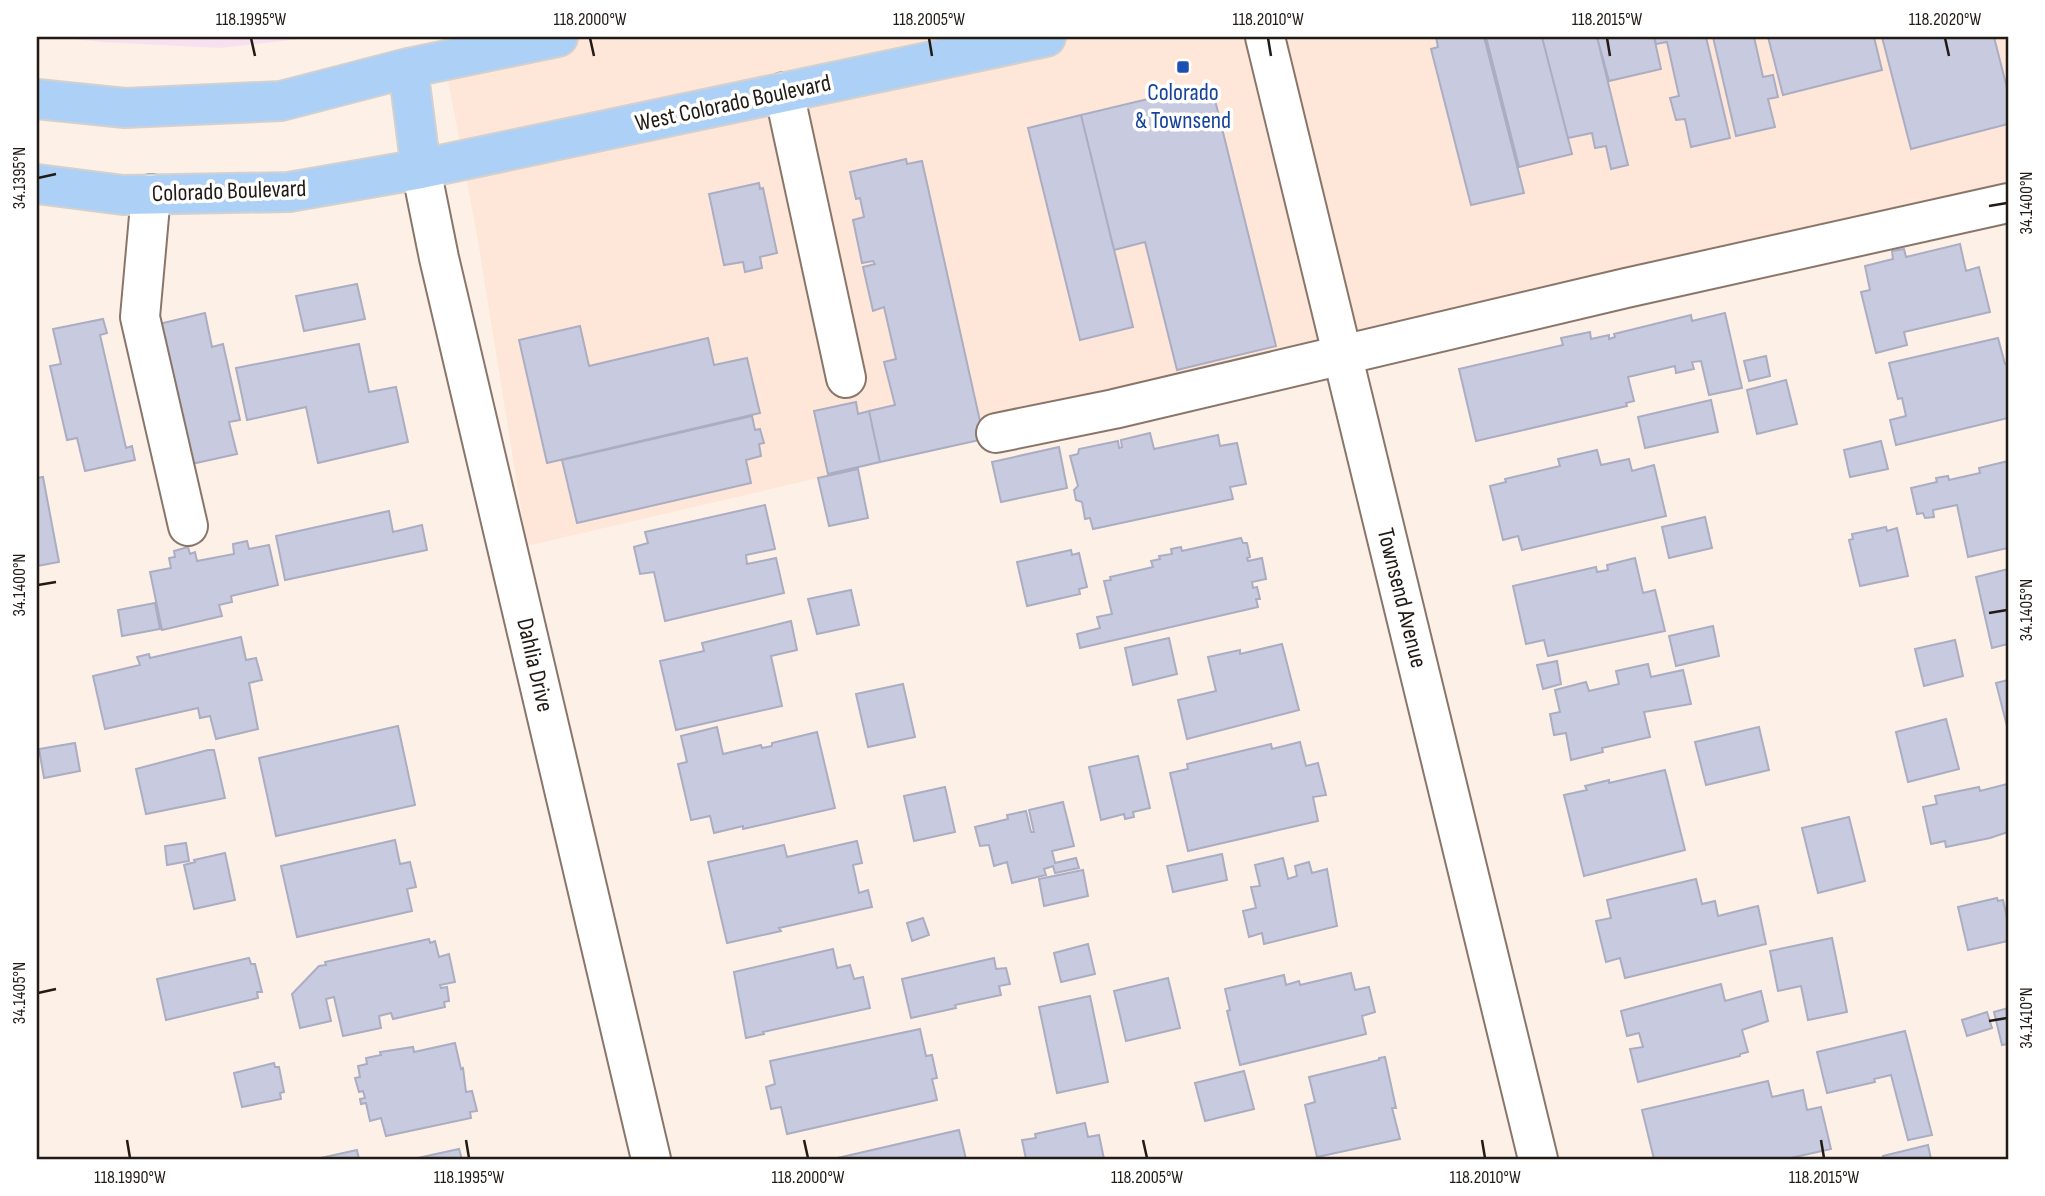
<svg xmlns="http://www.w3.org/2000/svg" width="2045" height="1196" font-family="'Sofia Sans Condensed',sans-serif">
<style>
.built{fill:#fee7d8}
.education{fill:#f7e1f0}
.building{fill:#c8cae0;stroke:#abadc2;stroke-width:2}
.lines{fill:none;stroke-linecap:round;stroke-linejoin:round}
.minor-casing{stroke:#89766a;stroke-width:42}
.major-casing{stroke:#d3d1d0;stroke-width:42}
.minor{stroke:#fff;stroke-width:38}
.major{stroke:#add0f6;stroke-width:38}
.ticks{fill:none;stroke:#211a15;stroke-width:2.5}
.transit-dot{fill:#1a4fb4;stroke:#fff;stroke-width:2.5}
.labels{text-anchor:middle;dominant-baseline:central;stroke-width:7;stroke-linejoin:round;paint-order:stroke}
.transit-label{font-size:24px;fill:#164399;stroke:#fff}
.street-label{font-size:24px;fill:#211a15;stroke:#fff}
.neatline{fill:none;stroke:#211a15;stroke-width:2.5}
.ticks-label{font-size:18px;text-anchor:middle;fill:#211a15}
</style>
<rect width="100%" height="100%" fill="#fdf0e7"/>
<path class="built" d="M 440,37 L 2008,37 L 2008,200 L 527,546 L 478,241 Z"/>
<path class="education" d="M 56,37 L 319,37 L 219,48 L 101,42 Z"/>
<path class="building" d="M 1436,37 L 1484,37 L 1524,193 L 1471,205 L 1431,49 L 1438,47 Z
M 1486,37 L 1542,37 L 1572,154 L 1519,167 Z
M 1542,37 L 1597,37 L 1628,165 L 1611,169 L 1606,146 L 1595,148 L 1592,133 L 1568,138 Z
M 1597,37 L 1654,37 L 1661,69 L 1609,81 Z
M 1654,37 L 1706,37 L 1730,138 L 1691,147 L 1685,119 L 1676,120 L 1670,98 L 1679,96 L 1667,42 L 1656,44 Z
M 1713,37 L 1754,37 L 1763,77 L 1773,75 L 1778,97 L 1768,99 L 1775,127 L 1736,136 Z
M 1768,37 L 1874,37 L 1882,70 L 1783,95 Z
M 1882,37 L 1994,37 L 2008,92 L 2008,124 L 1911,149 Z
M 1198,87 L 1215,100 L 1276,346 L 1177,370 L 1145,242 L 1114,250 L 1081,115 Z
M 1081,115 L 1133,327 L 1080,340 L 1028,128 Z
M 906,159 L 907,164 L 922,161 L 984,439 L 880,462 L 869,411 L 895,405 L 884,362 L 896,359 L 884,307 L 873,311 L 863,267 L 875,264 L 873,261 L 862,263 L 853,220 L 864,217 L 860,198 L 856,199 L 850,172 Z
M 759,183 L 760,189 L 763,188 L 777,253 L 760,257 L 762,268 L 745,272 L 743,262 L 724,265 L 709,194 Z
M 1960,244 L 1966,271 L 1979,267 L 1990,312 L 1904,332 L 1907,345 L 1876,353 L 1861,292 L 1870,290 L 1865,266 L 1893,259 L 1892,251 L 1904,249 L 1906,257 Z
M 357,284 L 365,319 L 304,331 L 296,296 Z
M 205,313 L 212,347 L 223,344 L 240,420 L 229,422 L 237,454 L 187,465 L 155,325 Z
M 1725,313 L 1742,388 L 1709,395 L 1701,361 L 1692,362 L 1694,369 L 1676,373 L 1675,366 L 1628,377 L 1634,401 L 1626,403 L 1627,406 L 1476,441 L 1459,369 L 1563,345 L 1561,338 L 1590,332 L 1591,339 L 1609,335 L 1609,339 L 1615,337 L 1614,334 L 1691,315 L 1692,321 Z
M 103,319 L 107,333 L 100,335 L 126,448 L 132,446 L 135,460 L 85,471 L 77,438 L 67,440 L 50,366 L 61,364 L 53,329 Z
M 580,326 L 589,366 L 708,338 L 714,365 L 747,358 L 760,413 L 547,463 L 519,340 Z
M 1998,338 L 2005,364 L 2008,364 L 2008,418 L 1896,445 L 1890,420 L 1906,416 L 1902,398 L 1898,399 L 1889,363 Z
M 359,344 L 369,392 L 396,387 L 408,442 L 318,463 L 306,407 L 247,420 L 236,368 Z
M 1766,356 L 1770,376 L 1749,381 L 1744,361 Z
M 1786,380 L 1797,424 L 1757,434 L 1747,390 Z
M 1711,400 L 1718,432 L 1645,448 L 1638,417 Z
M 856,402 L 858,414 L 869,411 L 880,462 L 828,474 L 814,411 Z
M 752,416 L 755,430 L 760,429 L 764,443 L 759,444 L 761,456 L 746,460 L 751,483 L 577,523 L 562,460 Z
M 1150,433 L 1154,449 L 1218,435 L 1220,446 L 1237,443 L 1246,484 L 1230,487 L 1233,499 L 1093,529 L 1090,518 L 1085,519 L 1082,502 L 1076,500 L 1074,490 L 1078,486 L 1070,456 L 1078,454 L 1079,449 L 1118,441 L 1119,448 L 1122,447 L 1121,440 Z
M 1881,441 L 1888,469 L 1850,477 L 1844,450 Z
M 1059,447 L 1067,488 L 1001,502 L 992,462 Z
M 1597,450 L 1601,465 L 1629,459 L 1632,471 L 1654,465 L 1666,516 L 1522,550 L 1518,536 L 1503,540 L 1490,486 L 1506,482 L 1505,479 L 1560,466 L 1558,459 Z
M 2008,461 L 2008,548 L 1968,557 L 1957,505 L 1933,510 L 1934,517 L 1925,518 L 1923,513 L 1917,514 L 1911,488 L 1937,482 L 1936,478 L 1948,476 L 1949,480 L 1980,473 L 1979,468 Z
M 858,469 L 868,518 L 829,526 L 818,478 Z
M 43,477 L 59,562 L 37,566 L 37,478 Z
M 765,505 L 775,549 L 746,555 L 747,564 L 776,558 L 784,593 L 665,621 L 654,572 L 640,574 L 634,547 L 648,543 L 645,532 Z
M 389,511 L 393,532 L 422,525 L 427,550 L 285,580 L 276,536 Z
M 1705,517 L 1712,548 L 1669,558 L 1662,527 Z
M 1886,527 L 1887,531 L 1897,528 L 1908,576 L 1860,586 L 1849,540 L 1853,539 L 1852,534 Z
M 1241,538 L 1243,543 L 1247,543 L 1250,557 L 1247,558 L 1248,561 L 1262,558 L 1266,579 L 1252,582 L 1253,588 L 1257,587 L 1260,599 L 1256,599 L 1258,607 L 1080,648 L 1077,634 L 1100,628 L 1097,617 L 1112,614 L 1104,581 L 1111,580 L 1110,577 L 1153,567 L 1151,561 L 1160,559 L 1159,556 L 1172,554 L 1171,549 L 1181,547 L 1182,551 Z
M 247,541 L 249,549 L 269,545 L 278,585 L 231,596 L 232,602 L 219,605 L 222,616 L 162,630 L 150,572 L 171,568 L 169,558 L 175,557 L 174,551 L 188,547 L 190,554 L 195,552 L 197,561 L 234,554 L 233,544 Z
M 1071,550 L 1072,555 L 1079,553 L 1087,587 L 1079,589 L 1080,594 L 1027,606 L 1017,562 Z
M 1635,558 L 1643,593 L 1655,590 L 1665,631 L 1548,656 L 1544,640 L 1526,644 L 1513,586 L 1596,567 L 1597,572 L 1608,570 L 1607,565 Z
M 2008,569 L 2008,644 L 1992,648 L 1976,577 Z
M 851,590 L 859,625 L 817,634 L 808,599 Z
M 155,603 L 160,629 L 122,636 L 118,610 Z
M 791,621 L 797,650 L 771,656 L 782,706 L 676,730 L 660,661 L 704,651 L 702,643 Z
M 1713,626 L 1719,656 L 1676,666 L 1669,636 Z
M 241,637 L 246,660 L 256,658 L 262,680 L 249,683 L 258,729 L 216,739 L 210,716 L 200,718 L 198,708 L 105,729 L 93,676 L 140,665 L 137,657 L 149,654 L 150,658 Z
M 1169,638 L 1177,674 L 1133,685 L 1125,648 Z
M 1955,640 L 1963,676 L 1924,686 L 1915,649 Z
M 1282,644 L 1299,710 L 1187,739 L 1178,700 L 1216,691 L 1208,657 L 1240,650 L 1240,654 Z
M 1557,661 L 1561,684 L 1543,689 L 1537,665 Z
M 1648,664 L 1651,677 L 1683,670 L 1691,704 L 1644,712 L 1650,737 L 1602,748 L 1603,752 L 1571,760 L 1566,733 L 1554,735 L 1550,714 L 1560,712 L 1555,690 L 1586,682 L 1589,691 L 1619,684 L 1616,671 Z
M 2008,680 L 2008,730 L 1996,683 Z
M 903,684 L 915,737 L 868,747 L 856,694 Z
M 1946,719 L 1959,769 L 1908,782 L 1896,732 Z
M 398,726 L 415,805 L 276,836 L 259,758 Z
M 717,727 L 723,754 L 761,745 L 762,748 L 772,746 L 772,743 L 817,732 L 835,808 L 743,829 L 743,826 L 714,833 L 710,816 L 691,820 L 678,764 L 687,762 L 681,736 Z
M 1759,727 L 1769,770 L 1706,785 L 1695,742 Z
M 1300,742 L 1306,766 L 1318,763 L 1326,795 L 1313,797 L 1318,821 L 1188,851 L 1170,773 L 1188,769 L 1187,764 L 1271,744 L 1272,749 Z
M 75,743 L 80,771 L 44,778 L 39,749 Z
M 208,750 L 214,750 L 225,798 L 146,814 L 136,769 Z
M 1138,756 L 1150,808 L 1133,812 L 1134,817 L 1125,819 L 1124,814 L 1101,820 L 1089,767 Z
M 1665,770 L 1685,850 L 1584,876 L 1564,795 L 1587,790 L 1585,786 L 1609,780 L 1609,783 Z
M 2007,784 L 2008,832 L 1990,838 L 1946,847 L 1945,841 L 1931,844 L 1923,807 L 1937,804 L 1935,796 L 1979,787 L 1980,791 Z
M 945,787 L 955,832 L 914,841 L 904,796 Z
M 1063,802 L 1074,846 L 1052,851 L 1055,863 L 1076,858 L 1079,868 L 1055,873 L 1053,866 L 1044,869 L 1046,875 L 1012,883 L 1007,862 L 994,866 L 989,845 L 980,846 L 975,827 L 1008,819 L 1007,815 L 1026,811 L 1031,832 L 1034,832 L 1029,810 Z
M 1849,817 L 1865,881 L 1818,893 L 1802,828 Z
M 395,840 L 400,864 L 410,862 L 416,887 L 407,889 L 412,911 L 297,937 L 281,866 Z
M 857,841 L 862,863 L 853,865 L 859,893 L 868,890 L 872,907 L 779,928 L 781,931 L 727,943 L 708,862 L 784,845 L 787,857 Z
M 186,843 L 189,861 L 167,865 L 165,846 Z
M 225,853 L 235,900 L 194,909 L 184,865 L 195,862 L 194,860 Z
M 1222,854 L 1227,880 L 1173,892 L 1167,866 Z
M 1283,858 L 1288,879 L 1297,876 L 1295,866 L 1309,862 L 1312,873 L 1327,869 L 1337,926 L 1264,944 L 1262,933 L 1249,937 L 1243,911 L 1256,908 L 1251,887 L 1260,886 L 1255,865 Z
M 1083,870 L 1088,896 L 1044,906 L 1039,879 Z
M 1696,879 L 1702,904 L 1715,901 L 1718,916 L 1758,906 L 1766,944 L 1625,978 L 1620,958 L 1606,962 L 1596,921 L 1611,918 L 1607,900 Z
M 1997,898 L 1998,901 L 2003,900 L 2008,922 L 2008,941 L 1968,950 L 1958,907 Z
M 923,918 L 929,935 L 912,941 L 907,923 Z
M 1832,938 L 1847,1012 L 1808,1020 L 1801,986 L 1778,991 L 1770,951 Z
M 429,939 L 430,943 L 435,941 L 439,957 L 449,954 L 455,982 L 440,985 L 441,988 L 447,987 L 449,1001 L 444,1002 L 445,1007 L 393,1019 L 391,1013 L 379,1016 L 381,1028 L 343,1036 L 334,997 L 326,999 L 331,1021 L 300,1028 L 292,994 L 319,966 L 326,965 L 325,962 Z
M 1088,944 L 1095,974 L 1061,982 L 1054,953 Z
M 833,949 L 837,968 L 850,965 L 854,979 L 863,977 L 870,1008 L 763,1032 L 764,1034 L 746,1038 L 734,972 Z
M 249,958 L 251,964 L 255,964 L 262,992 L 257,992 L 258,998 L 166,1020 L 157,979 Z
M 994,958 L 996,969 L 1006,968 L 1010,984 L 999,986 L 1001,995 L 955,1005 L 956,1008 L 911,1018 L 902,979 Z
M 1351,973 L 1355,990 L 1369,987 L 1375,1012 L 1362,1016 L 1366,1034 L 1240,1065 L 1227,1011 L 1230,1010 L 1225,989 L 1284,975 L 1286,985 L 1299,981 L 1300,985 Z
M 1168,978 L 1180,1028 L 1126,1041 L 1114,991 Z
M 1721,984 L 1725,1001 L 1761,991 L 1768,1021 L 1742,1030 L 1748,1052 L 1740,1054 L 1740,1056 L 1638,1082 L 1630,1049 L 1643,1047 L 1639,1033 L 1627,1036 L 1621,1011 Z
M 1090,996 L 1108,1082 L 1057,1093 L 1039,1007 Z
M 2008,1008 L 2008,1044 L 2002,1045 L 1994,1012 Z
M 1987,1012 L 1992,1028 L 1967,1036 L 1962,1020 Z
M 920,1029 L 926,1056 L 932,1055 L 937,1078 L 932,1079 L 937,1100 L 787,1134 L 781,1107 L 771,1109 L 766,1087 L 775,1084 L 770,1061 Z
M 1905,1031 L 1932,1135 L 1908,1140 L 1891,1075 L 1874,1079 L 1875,1082 L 1827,1093 L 1817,1052 Z
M 455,1043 L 461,1069 L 463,1068 L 466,1092 L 472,1091 L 477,1111 L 470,1112 L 471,1118 L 386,1136 L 381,1118 L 370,1121 L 366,1103 L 361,1104 L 360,1099 L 365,1098 L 363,1091 L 359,1092 L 355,1078 L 360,1077 L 358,1066 L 367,1064 L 366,1058 L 381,1055 L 380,1052 L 413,1047 L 414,1052 Z
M 1385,1057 L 1396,1108 L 1392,1108 L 1400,1139 L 1317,1157 L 1305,1105 L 1315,1102 L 1309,1077 L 1379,1060 L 1379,1058 Z
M 274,1063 L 275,1067 L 279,1067 L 284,1092 L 280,1093 L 281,1099 L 242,1107 L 234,1073 Z
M 1244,1071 L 1254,1109 L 1205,1121 L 1195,1083 Z
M 1768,1081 L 1772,1097 L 1803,1090 L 1807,1110 L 1821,1107 L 1831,1149 L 1786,1159 L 1654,1159 L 1642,1110 Z
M 1085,1123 L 1088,1137 L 1099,1135 L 1104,1159 L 1026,1159 L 1022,1140 L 1036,1138 L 1035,1134 Z
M 959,1130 L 966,1159 L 833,1159 Z
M 1928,1145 L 1931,1159 L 1884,1159 L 1883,1156 Z
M 459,1149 L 462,1159 L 413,1159 Z
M 357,1150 L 359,1159 L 316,1159 Z"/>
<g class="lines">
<g class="minor-casing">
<path id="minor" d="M 1265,37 L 1538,1159
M 784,92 L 846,378
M 421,169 L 439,258 L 651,1159
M 151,194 L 140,317 L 188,526
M 996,433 L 1114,409 L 1626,288 L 2008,203"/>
</g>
<g class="major-casing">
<path id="major" d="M 408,68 L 421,169
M 37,99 L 125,108 L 281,101 L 408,68 L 558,37
M 37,184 L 123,195 L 289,192 L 421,169 L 1046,37"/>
</g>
<use href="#minor" class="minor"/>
<use href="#major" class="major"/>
</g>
<path class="ticks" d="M 251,38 L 255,56M 590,38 L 594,56M 929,38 L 932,56M 1268,38 L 1271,56M 1607,38 L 1610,56M 1945,38 L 1949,56M 38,178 L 56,174M 1989,206 L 2007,203M 38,585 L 56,582M 1989,613 L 2007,610M 38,993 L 56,989M 1989,1021 L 2007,1018M 127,1140 L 130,1158M 466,1140 L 469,1158M 804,1140 L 808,1158M 1143,1140 L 1147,1158M 1482,1140 L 1485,1158M 1821,1140 L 1824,1158"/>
<rect class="transit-dot" x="1176" y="60" width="14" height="14" rx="3.5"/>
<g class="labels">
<g class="transit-label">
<text x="1183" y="92">Colorado<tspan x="1183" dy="28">&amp; Townsend</tspan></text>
</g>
<g class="street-label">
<text transform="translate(733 103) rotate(-12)">West Colorado Boulevard</text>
<text transform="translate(229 191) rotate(-2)">Colorado Boulevard</text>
<text transform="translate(1402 598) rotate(76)">Townsend Avenue</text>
<text transform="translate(535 665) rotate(77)">Dahlia Drive</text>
</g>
</g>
<rect width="2045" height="1196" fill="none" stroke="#ffffff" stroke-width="77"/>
<rect x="38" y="38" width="1969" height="1120" class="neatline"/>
<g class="ticks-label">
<text x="251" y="25">118.1995°W</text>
<text x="590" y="25">118.2000°W</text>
<text x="929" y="25">118.2005°W</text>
<text x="1268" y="25">118.2010°W</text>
<text x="1607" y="25">118.2015°W</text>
<text x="1945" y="25">118.2020°W</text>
<text transform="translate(19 178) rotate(-90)" y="6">34.1395°N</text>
<text transform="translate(2026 203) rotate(-90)" y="6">34.1400°N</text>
<text transform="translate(19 585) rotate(-90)" y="6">34.1400°N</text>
<text transform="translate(2026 610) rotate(-90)" y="6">34.1405°N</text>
<text transform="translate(19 993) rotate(-90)" y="6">34.1405°N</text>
<text transform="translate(2026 1018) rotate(-90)" y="6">34.1410°N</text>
<text x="130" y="1183">118.1990°W</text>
<text x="469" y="1183">118.1995°W</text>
<text x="808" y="1183">118.2000°W</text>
<text x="1147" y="1183">118.2005°W</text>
<text x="1485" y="1183">118.2010°W</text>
<text x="1824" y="1183">118.2015°W</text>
</g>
</svg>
